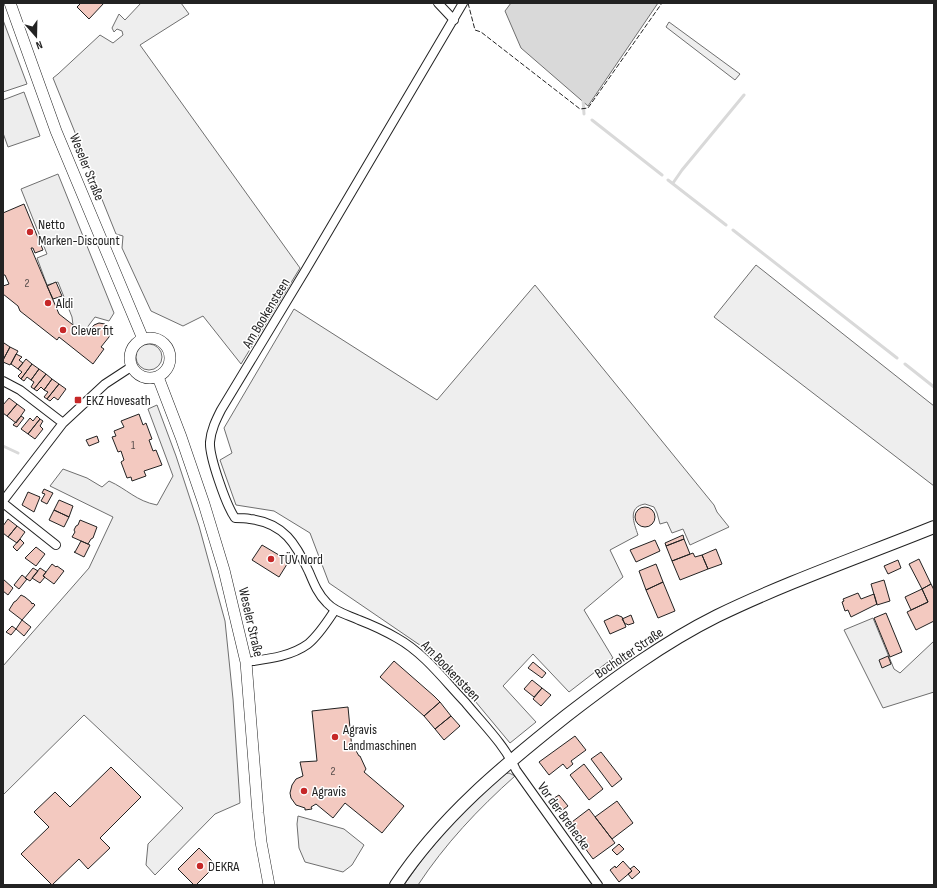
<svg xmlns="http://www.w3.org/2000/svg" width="937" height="888" font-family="'Sofia Sans Condensed',sans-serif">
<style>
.green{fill:#eee;stroke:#6f6f6f}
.parking{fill:#ededed;stroke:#6f6f6f}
.water{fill:#d9d9d9;stroke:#6f6f6f}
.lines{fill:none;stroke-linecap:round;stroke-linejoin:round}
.stream{stroke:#d9d9d9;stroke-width:3}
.building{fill:#f3c9c0;stroke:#222}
.minor-casing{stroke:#222;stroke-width:10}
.tertiary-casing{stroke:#222;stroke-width:12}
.secondary-casing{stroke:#222;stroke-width:14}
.minor{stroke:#fff;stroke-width:8}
.tertiary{stroke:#fff;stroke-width:11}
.secondary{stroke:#fff;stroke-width:12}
.fence{stroke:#222;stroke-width:1;stroke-dasharray:5 2;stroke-linecap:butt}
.poi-dot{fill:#c62828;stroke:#fff;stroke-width:1.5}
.labels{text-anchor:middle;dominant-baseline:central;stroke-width:3;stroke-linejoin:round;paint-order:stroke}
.number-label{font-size:12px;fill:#564c4a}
.street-label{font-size:14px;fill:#222;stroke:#fff}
.poi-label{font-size:14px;fill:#222;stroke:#fff;text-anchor:start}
</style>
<rect width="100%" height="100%" fill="#fff"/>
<path class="green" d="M 141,3 L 181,3 L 189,14 L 140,45 L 300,268 L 241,364 L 203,316 L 183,326 L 151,311 L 122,248 L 123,236 L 116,234 L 53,78 L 58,74 L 100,35 L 113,43 L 123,35 L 122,31 L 117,29 L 114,32 L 112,28 L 119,14 L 125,20 Z
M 3,20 L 27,84 L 3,92 Z
M 669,22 L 740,74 L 735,80 L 666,27 Z
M 756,265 L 934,406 L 934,486 L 714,317 Z
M 535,285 L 714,505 L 717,512 L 729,527 L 690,545 L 683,529 L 672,533 L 667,522 L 660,524 L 657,513 L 654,507 L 645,504 C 627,507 634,523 638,535 L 610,550 L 623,577 L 584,610 L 613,658 L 569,692 L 533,654 L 503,686 L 536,722 L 510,743 L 455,677 L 430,652 L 329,583 L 310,533 L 274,511 L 236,505 L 220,460 L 232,453 L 224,428 L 294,309 L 437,400 Z
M136 357a13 13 0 1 1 26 0a13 13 0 1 1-26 0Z
M 157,405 L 176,456 L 199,526 L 225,621 L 233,699 L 240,803 L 215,814 L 155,875 L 146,865 L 148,844 L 183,808 L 84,715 L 3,795 L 3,666 L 89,568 L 113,517 L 50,486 L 63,469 L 87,478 L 102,487 L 109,481 C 127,489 136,501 157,505 L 173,476 L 148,409 Z
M 873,618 L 894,669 L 900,673 L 934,641 L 934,692 L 883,708 L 844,630 Z
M 509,773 L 515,776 C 478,809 445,844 418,885 L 404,885 L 424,857 L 456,819 L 504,774 Z"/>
<path class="parking" d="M 24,92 L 40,136 L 8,147 L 3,133 L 3,100 Z
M 58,174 L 114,313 L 109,321 L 95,317 L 80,337 L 74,333 L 72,317 L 58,282 L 47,285 L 37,258 L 47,254 L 21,189 Z
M 298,816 L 344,829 L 364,845 L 352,865 L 343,872 L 305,862 L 299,848 L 297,824 Z"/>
<path class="water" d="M 511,3 L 658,3 L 588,106 L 521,48 L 505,11 Z"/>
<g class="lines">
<path class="stream" d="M 583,99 L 584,114
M 592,120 L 662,175
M 668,180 L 726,225
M 673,183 L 682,170 L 744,95
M 733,230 L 897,358
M 905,364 L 934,387
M 3,446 L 18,453"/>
</g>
<path class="building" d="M 81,3 L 104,3 L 89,19 L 77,7 Z
M 24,204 L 43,250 L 35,253 L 33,248 L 31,248 L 59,314 L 86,335 L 94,325 L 99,323 L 105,324 L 110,330 L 109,337 L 101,347 L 104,349 L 93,364 L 59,337 L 57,340 L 20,311 L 18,306 L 3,294 L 3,286 L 9,284 L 5,275 L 3,275 L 3,213 Z
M 56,282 L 62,296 L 53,299 L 47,286 Z
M 4,343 L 10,347 L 3,360 L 3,346 Z
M 10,347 L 18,351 L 10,365 L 3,362 L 3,360 Z
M 16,354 L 22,357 L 19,360 L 23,363 L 18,369 L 11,364 Z
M 26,359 L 32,364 L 21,379 L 18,376 L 22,372 L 18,369 Z
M 32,364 L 39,369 L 31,380 L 27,377 L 24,381 L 21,379 Z
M 39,369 L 46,374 L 34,389 L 31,387 L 34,382 L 31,380 Z
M 46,374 L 52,379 L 44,390 L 41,387 L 37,391 L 34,389 Z
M 52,379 L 59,384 L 47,399 L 44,397 L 48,392 L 44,390 Z
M 59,384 L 66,389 L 58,400 L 54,397 L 50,401 L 47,399 Z
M 9,398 L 17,404 L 7,416 L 3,413 L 3,405 Z
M 17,404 L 25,410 L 16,423 L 7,416 Z
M 139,414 L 143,425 L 146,423 L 152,439 L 149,440 L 153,451 L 156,450 L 162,465 L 144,471 L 146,476 L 132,481 L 131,477 L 127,478 L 121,462 L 124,460 L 121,451 L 118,452 L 112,437 L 116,436 L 114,431 L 124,427 L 121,421 Z
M 21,416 L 24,418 L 17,427 L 13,425 Z
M 37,416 L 40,419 L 28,434 L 21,429 L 30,418 L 33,421 Z
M 40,419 L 43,421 L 40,426 L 43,429 L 35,439 L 28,434 Z
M 97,436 L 99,442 L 89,446 L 86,440 Z
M 44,489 L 53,493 L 47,504 L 41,501 L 45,494 L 42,493 Z
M 28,492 L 40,497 L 34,512 L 22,505 Z
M 59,500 L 73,506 L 69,517 L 54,510 Z
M635 517a10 10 0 1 1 20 0a10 10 0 1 1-20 0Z
M 54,510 L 69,517 L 64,527 L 49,520 Z
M 8,519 L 17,526 L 8,537 L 3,533 L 3,526 Z
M 80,520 L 97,527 L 93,538 L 91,539 L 88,544 L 72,537 L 75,532 L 74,530 L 76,526 L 78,525 Z
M 17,526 L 25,532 L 17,543 L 8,537 Z
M 683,535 L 684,539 L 666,546 L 665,543 Z
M 20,539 L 24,543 L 17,551 L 13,547 Z
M 684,539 L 690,554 L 672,561 L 666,546 Z
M 655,540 L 660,551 L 636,562 L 630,550 Z
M 81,541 L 90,545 L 84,557 L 74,552 L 75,552 Z
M 262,545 L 289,561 L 279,577 L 252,560 Z
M 36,547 L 45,554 L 36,566 L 25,558 Z
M 716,549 L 722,564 L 708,569 L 702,555 Z
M 693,553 L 695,557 L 702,555 L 708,569 L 680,580 L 672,561 Z
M 919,559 L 931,584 L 922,589 L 909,564 Z
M 898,560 L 901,568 L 888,574 L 884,566 Z
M 52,564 L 56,567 L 57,566 L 64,571 L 54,584 L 43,576 Z
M 656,564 L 663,582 L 646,590 L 639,571 Z
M 33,568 L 38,571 L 30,581 L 25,578 Z
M 40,568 L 46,572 L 43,576 L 45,577 L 40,583 L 32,578 Z
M 22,575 L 27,579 L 19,589 L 14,585 Z
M 3,579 L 13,588 L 8,595 L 3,591 Z
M 884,580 L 890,601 L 877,605 L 871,584 Z
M 663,582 L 675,611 L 658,618 L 646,590 Z
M 931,584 L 934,590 L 934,621 L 916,630 L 907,612 L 928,602 L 922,589 Z
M 922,589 L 928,602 L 911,610 L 905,597 Z
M 858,593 L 861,599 L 874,594 L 877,604 L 851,617 L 848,610 L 845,611 L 842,602 L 844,601 L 843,599 Z
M 21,595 L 25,597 L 31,602 L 32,604 L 33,603 L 35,605 L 22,620 L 9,610 L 14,602 L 16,601 Z
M 886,613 L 902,652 L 890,657 L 874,618 Z
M 617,615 L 622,617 L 626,627 L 610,634 L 604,621 Z
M 631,615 L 634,623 L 628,625 L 627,624 L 625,624 L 622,619 Z
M 22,620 L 31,627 L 24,636 L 16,629 Z
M 12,626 L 16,629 L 11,635 L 6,632 Z
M 888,656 L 891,664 L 882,668 L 879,660 Z
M 394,661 L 434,696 L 440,702 L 424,716 L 380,677 Z
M 533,662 L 546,673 L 542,678 L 528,668 Z
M 532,680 L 542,688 L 534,697 L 524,689 Z
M 542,688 L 551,695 L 541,706 L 533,699 Z
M 440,702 L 451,716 L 435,729 L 424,716 Z
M 348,707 L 352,749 L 355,749 L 359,756 L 360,756 L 366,769 L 364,772 L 404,806 L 382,833 L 345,803 L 333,818 L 316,804 L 311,807 L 312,809 L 305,810 L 305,808 L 296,805 L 291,798 L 290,793 L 292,785 L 296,779 L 303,776 L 300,762 L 317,761 L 312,711 Z
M 451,716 L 460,726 L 444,740 L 435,729 Z
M 575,736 L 586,750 L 571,761 L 573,764 L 567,769 L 563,764 L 549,775 L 539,762 Z
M 601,752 L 622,779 L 612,787 L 591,759 Z
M 584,764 L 603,789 L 589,800 L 570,775 Z
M 111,767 L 141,797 L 100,838 L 110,848 L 88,869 L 79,859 L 52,885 L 21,854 L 49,827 L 34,812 L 55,792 L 70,807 Z
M 559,795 L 568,806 L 560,812 L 551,800 Z
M 617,801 L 633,823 L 612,839 L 595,817 Z
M 589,809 L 615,843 L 593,859 L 568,825 Z
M 619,844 L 624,849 L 617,855 L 612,850 Z
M 199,848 L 216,865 L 196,885 L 194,885 L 178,869 Z
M 623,861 L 632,871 L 619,882 L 610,870 L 615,866 L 616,868 Z
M 634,866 L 640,872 L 632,879 L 628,874 L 632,871 L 630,869 Z"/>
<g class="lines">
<g class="minor-casing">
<path id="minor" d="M 438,3 L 454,20
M 463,3 L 305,271 L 221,410 C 216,420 211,430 210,442 C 209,456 226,505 235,518 C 240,518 245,518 250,519 C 284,523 296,544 309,572 C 314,584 318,594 327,603 C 335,612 348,615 359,620 C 372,625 385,631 397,638 C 424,653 444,680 465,702 C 483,724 504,744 516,770 L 598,885
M 3,381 L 20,390 L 63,423
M 3,501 L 63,423 L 105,384 L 131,367
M 3,503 L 56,545
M 246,662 C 267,659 290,657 308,644 C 319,635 327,622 335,610"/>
</g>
<g class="tertiary-casing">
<path id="tertiary" d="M 10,3 L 56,131 L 143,339
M130 358a20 20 0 1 1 40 0a20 20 0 1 1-40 0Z
M 158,377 L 181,437 L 204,504 L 224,570 L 246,662 L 258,813 L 261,842 L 269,885"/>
</g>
<g class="secondary-casing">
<path id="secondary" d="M 396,885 C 441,817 503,766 566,716 C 614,679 663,643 717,616 C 787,582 862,556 934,527"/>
</g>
<use href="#minor" class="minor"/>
<use href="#tertiary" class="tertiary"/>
<use href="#secondary" class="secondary"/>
<path class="fence" d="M 468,3 L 475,30 L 481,32 L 580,109 L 588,108 L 662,3"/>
</g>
<g class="poi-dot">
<circle cx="30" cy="232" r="4"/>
<circle cx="48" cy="303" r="4"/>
<circle cx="63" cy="330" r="4"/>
<rect x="74" y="396" width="8" height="8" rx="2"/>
<circle cx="271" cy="559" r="4"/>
<circle cx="335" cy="737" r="4"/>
<circle cx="304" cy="791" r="4"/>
<circle cx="200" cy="866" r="4"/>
</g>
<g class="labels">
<g class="number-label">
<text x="27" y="283">2</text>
<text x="133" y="445">1</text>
<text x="333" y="771">2</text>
</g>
<g class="street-label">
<text transform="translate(87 167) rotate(68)">Weseler Straße</text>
<text transform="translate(266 313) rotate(-59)">Am Bookensteen</text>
<text transform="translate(251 622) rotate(77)">Weseler Straße</text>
<text transform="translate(629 653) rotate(-34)">Bocholter Straße</text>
<text transform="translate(451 671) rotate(46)">Am Bookensteen</text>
<text transform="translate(564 816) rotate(54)">Vor der Brehecke</text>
</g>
<g class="poi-label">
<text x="38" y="224">Netto<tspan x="38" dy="16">Marken-Discount</tspan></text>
<text x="56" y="303">Aldi</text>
<text x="71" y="330">Clever fit</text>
<text x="86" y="400">EKZ Hovesath</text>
<text x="279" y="559">TÜV Nord</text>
<text x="343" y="729">Agravis<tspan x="343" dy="16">Landmaschinen</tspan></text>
<text x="312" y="791">Agravis</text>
<text x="208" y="866">DEKRA</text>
</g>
</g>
<rect width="937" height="888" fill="none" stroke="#222222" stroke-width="8"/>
<g transform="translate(36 36) rotate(160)" stroke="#ffffff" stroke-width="3" paint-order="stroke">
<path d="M0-3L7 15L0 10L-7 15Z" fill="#222222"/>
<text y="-6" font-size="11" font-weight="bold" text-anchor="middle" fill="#222222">N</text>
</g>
</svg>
